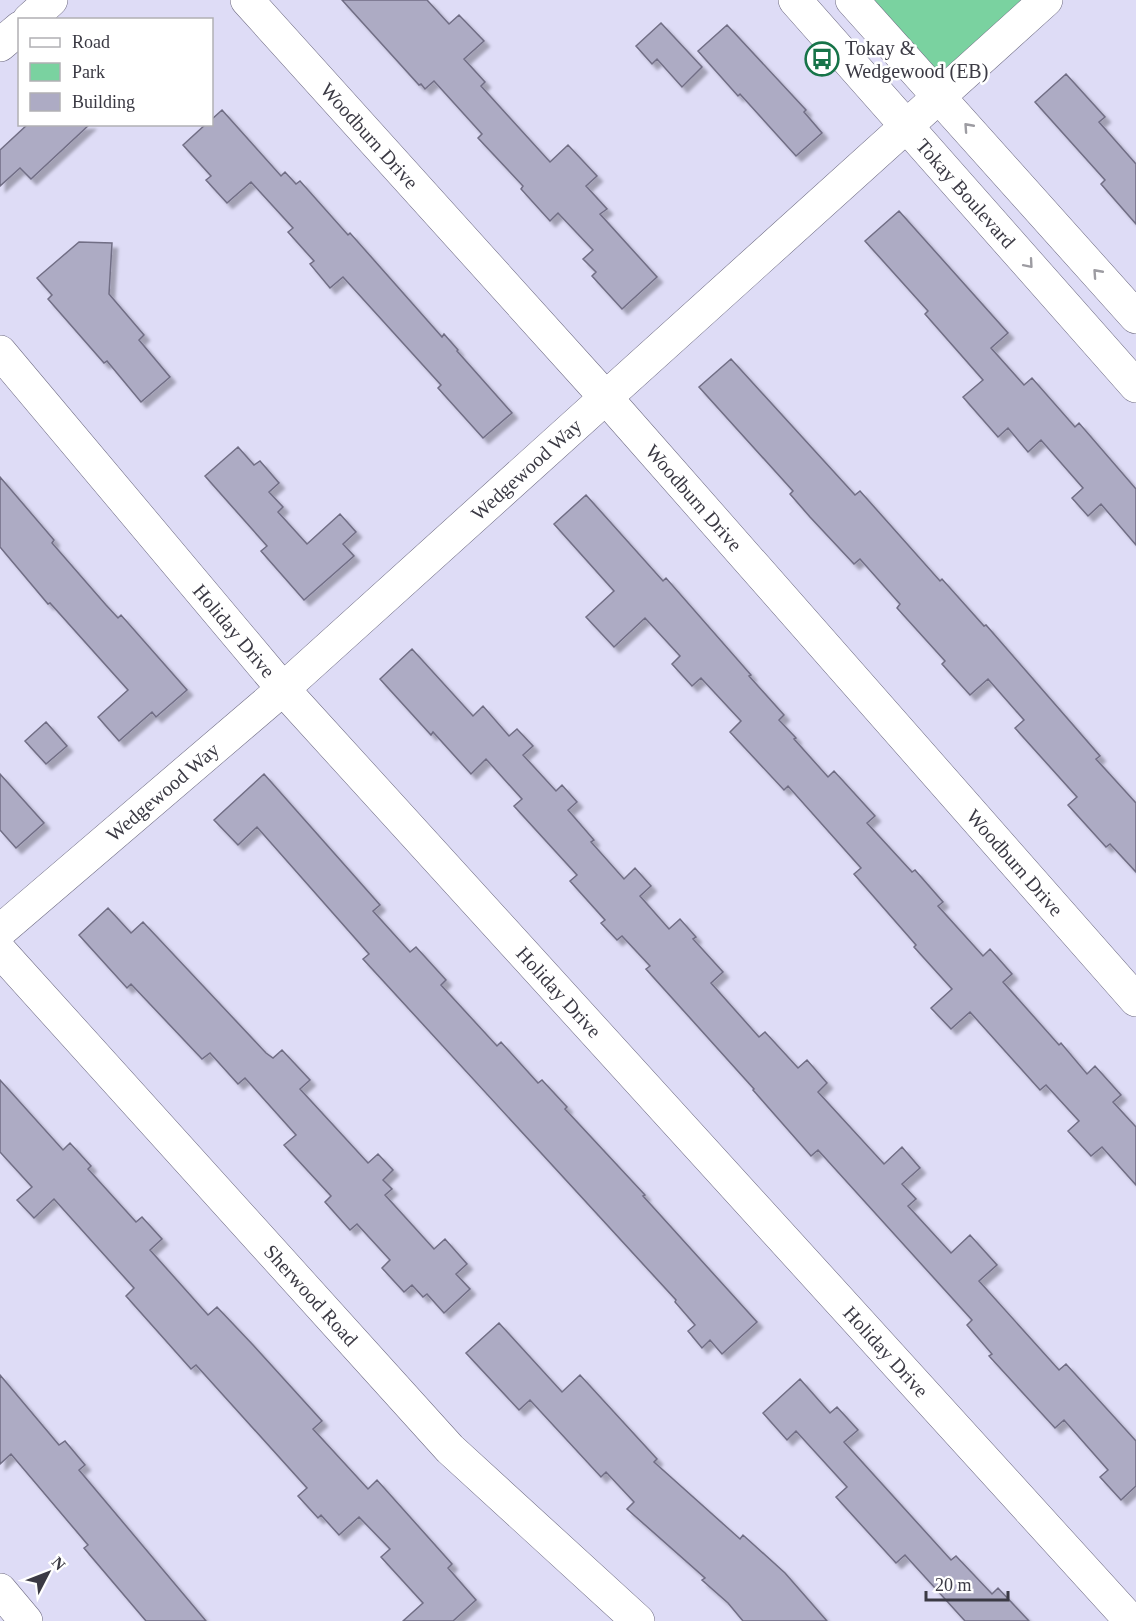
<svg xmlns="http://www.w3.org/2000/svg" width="1136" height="1621" font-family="'Times New Roman',serif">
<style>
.green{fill:#7ad2a0}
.building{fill:#adabc4;stroke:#716e85;stroke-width:1.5;filter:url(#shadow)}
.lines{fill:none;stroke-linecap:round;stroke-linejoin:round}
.street-casing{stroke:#6d6a81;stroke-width:34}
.secondary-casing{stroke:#6d6a81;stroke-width:34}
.street{stroke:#fff;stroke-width:33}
.secondary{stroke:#fff;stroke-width:33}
.oneway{stroke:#9d9ca2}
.labels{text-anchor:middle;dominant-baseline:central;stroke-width:5;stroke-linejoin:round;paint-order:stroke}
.poi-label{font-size:20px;fill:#3b3a44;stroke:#fff;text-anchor:start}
.street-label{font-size:20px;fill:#3b3a44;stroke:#fff}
</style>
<defs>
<filter id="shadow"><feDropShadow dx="5.5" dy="5.5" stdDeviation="1.5" flood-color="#0004"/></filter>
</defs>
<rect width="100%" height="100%" fill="#dedcf6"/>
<path class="green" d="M 852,0 L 1046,0 L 939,95 Z"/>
<path class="building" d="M 342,0 L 427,0 L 449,24 L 459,15 L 484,41 L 464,59 L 485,82 L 481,86 L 550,162 L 568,145 L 597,176 L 586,186 L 607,209 L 600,214 L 657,277 L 622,309 L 592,276 L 596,272 L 583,259 L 593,250 L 558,213 L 550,221 L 521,189 L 523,186 L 478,138 L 482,134 L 434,81 L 425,89 L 421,84 L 419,85 Z
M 661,23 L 702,67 L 682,87 L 657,59 L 652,64 L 636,46 Z
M 727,25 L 806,110 L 804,112 L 822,133 L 796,156 L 740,94 L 738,96 L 698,51 Z
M 1066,74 L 1105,117 L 1099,122 L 1136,164 L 1136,224 L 1101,184 L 1105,180 L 1035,102 Z
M 222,110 L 281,176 L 285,172 L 296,184 L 300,181 L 348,235 L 350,233 L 442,337 L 444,334 L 458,350 L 457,351 L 512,413 L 483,438 L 438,388 L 441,385 L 343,277 L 330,288 L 310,264 L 314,261 L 288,232 L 293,228 L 251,182 L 227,203 L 206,180 L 211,176 L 183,145 L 206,124 L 212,124 L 212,119 Z
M 28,124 L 90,124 L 31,179 L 20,168 L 0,186 L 0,150 Z
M 899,211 L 1008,333 L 991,348 L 1024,385 L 1032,378 L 1075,427 L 1079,423 L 1136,489 L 1136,545 L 1101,504 L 1088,516 L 1072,498 L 1083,488 L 1041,440 L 1028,452 L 1008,428 L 998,437 L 963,397 L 983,380 L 925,314 L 928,311 L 865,241 Z
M 79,242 L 112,243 L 109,294 L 144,335 L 139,340 L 170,377 L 141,402 L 107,361 L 104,363 L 48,299 L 52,295 L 37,278 Z
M 731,359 L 855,495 L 860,491 L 940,581 L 942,579 L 984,626 L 986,625 L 1100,756 L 1096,759 L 1136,803 L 1136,872 L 1110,844 L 1106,847 L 1068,805 L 1077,797 L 1015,728 L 1024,720 L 988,679 L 970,695 L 942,664 L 945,661 L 897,608 L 900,604 L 860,559 L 854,564 L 810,517 L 790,494 L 793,491 L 699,387 Z
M 238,447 L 254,465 L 260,461 L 279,483 L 269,492 L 283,507 L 278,512 L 307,544 L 340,514 L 356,532 L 343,544 L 354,556 L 304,600 L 261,551 L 267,546 L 205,476 Z
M 0,477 L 54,540 L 52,543 L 106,605 L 118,618 L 121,615 L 187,690 L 156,717 L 152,712 L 119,741 L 98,717 L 128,690 L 50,603 L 48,604 L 0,547 Z
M 586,495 L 663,581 L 666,578 L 751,675 L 749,676 L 784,715 L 779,720 L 796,738 L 794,739 L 828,777 L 834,771 L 875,816 L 867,823 L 912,872 L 915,870 L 943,902 L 938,906 L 983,956 L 990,949 L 1012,974 L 1003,982 L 1059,1045 L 1061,1043 L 1087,1074 L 1095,1066 L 1121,1095 L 1113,1102 L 1136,1127 L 1136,1185 L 1102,1147 L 1091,1156 L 1068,1131 L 1079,1121 L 1046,1085 L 1040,1090 L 970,1012 L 951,1029 L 931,1008 L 952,989 L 914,947 L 916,945 L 854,874 L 861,868 L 788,786 L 784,790 L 730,732 L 741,721 L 701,678 L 692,686 L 672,664 L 680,656 L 645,618 L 614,647 L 586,617 L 614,591 L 554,524 Z
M 412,649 L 473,716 L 483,706 L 509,736 L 517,729 L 533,746 L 523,755 L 556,791 L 562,785 L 577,802 L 568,810 L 594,840 L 591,842 L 624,879 L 635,868 L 651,886 L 640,896 L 669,929 L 680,919 L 696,937 L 693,939 L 723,972 L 711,983 L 759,1037 L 765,1032 L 798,1068 L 807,1060 L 827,1083 L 818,1092 L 884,1164 L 902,1147 L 920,1168 L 902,1184 L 916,1199 L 908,1206 L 951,1253 L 970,1235 L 997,1265 L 979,1281 L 1059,1370 L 1066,1364 L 1136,1441 L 1136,1486 L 1121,1500 L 1100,1477 L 1108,1470 L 1064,1420 L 1055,1428 L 989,1356 L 992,1354 L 967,1325 L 972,1320 L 818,1150 L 811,1156 L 753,1090 L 754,1089 L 646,969 L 650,966 L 622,936 L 617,940 L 601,923 L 605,920 L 570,881 L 577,875 L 514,806 L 522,799 L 486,759 L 471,774 L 433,732 L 431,735 L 380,679 Z
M 46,722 L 67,746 L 46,764 L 25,741 Z
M 0,774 L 44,823 L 16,848 L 0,830 Z
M 264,774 L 380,905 L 373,911 L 410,952 L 416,947 L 446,980 L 441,985 L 497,1046 L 501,1042 L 538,1083 L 542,1080 L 567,1107 L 565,1109 L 645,1195 L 643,1196 L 757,1322 L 722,1354 L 710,1340 L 702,1348 L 688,1331 L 695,1325 L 675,1302 L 676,1300 L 363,959 L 369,954 L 257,827 L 238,845 L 214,820 Z
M 108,908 L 131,933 L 143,922 L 266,1053 L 273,1058 L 282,1050 L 310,1080 L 300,1089 L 368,1163 L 378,1154 L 393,1170 L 383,1180 L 392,1189 L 385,1195 L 434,1249 L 445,1239 L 467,1264 L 456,1274 L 470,1289 L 444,1313 L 427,1294 L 423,1297 L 412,1285 L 404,1292 L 382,1268 L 390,1260 L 357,1224 L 350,1230 L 325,1202 L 331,1196 L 284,1145 L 296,1135 L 245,1078 L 238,1084 L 210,1053 L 202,1059 L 131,984 L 127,988 L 79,935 Z
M 0,1080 L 63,1150 L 70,1143 L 91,1166 L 88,1169 L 136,1222 L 142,1217 L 162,1239 L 150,1250 L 208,1315 L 217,1307 L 253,1345 L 322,1421 L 313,1429 L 368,1489 L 377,1480 L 452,1564 L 448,1568 L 476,1600 L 453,1621 L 403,1621 L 423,1603 L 381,1557 L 390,1549 L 359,1517 L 339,1535 L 321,1515 L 318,1518 L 298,1496 L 307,1488 L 196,1365 L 191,1369 L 126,1296 L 134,1288 L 54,1199 L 34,1218 L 17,1200 L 32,1187 L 0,1152 Z
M 499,1323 L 562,1392 L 580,1375 L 657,1459 L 654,1462 L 740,1539 L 743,1535 L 785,1573 L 827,1621 L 743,1621 L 728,1603 L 702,1580 L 705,1578 L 627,1509 L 634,1502 L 606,1472 L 601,1477 L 530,1400 L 519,1410 L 466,1353 Z
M 0,1375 L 59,1445 L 65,1441 L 85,1465 L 79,1470 L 206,1621 L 146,1621 L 84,1548 L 88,1545 L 11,1454 L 0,1464 Z
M 800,1379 L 830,1413 L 837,1407 L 858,1430 L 844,1442 L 951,1560 L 956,1556 L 992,1594 L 998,1588 L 1029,1621 L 965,1621 L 905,1555 L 896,1563 L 836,1497 L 847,1487 L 796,1431 L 787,1440 L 763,1413 Z"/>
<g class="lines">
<g class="street-casing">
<g id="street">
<path id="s1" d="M 247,0 L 607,399 L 1136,1000"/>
<path d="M 29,20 L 51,0"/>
<path d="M 0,45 L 20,28"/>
<path id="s2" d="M 0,352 L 283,689 L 1131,1621"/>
<path id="s3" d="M 0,931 L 283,689 L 1046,0"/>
<path id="s4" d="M 0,951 L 450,1449 L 638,1621"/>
</g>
</g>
<g class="secondary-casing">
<g id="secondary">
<path id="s5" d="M 795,0 L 1136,386"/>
<path d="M 852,0 L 1136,317"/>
<path d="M 0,1590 L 26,1621"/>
</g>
</g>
<use href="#street" class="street"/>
<use href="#secondary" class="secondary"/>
</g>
<defs><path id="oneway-chevron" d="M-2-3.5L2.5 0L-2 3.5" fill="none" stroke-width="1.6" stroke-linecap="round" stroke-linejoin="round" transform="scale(1.5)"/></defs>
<g class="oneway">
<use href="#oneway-chevron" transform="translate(968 127) rotate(-132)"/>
<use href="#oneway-chevron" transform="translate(1029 264) rotate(49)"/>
<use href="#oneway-chevron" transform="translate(1097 273) rotate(-132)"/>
</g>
<defs>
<g id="bus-ring" transform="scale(1.725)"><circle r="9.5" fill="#fff" stroke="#177449" stroke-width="1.5"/><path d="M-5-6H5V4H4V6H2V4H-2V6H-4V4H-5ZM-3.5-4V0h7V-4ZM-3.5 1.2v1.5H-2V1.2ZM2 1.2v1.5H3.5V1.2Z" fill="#177449"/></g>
</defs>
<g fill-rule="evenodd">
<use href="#bus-ring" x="822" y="59"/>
</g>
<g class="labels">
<g class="poi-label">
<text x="845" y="48">Tokay &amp;<tspan x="845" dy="23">Wedgewood (EB)</tspan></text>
</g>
<g class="street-label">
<text stroke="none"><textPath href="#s1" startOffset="183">Woodburn Drive</textPath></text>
<text stroke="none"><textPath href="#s5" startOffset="258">Tokay Boulevard</textPath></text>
<text stroke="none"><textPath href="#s3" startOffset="700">Wedgewood Way</textPath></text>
<text stroke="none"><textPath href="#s1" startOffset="669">Woodburn Drive</textPath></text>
<text stroke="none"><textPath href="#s2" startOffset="364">Holiday Drive</textPath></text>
<text stroke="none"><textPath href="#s3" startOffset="214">Wedgewood Way</textPath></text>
<text stroke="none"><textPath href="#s1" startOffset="1155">Woodburn Drive</textPath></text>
<text stroke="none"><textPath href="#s2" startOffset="850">Holiday Drive</textPath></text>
<text stroke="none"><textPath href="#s4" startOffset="464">Sherwood Road</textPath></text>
<text stroke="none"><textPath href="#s2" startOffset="1336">Holiday Drive</textPath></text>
</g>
</g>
<rect x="18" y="18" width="195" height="108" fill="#ffffff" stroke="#b1b0b4" stroke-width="1.5"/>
<rect x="30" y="38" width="30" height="9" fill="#ffffff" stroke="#b1b0b4" stroke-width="1.5"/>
<text x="72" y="48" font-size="18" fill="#3b3a44">Road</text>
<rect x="30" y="63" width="30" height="18" fill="#7ad2a0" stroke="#b1b0b4" stroke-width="1.5"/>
<text x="72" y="78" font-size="18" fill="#3b3a44">Park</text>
<rect x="30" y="93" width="30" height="18" fill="#adabc4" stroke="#b1b0b4" stroke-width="1.5"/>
<text x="72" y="108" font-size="18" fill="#3b3a44">Building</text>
<g transform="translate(48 1573) rotate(48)" stroke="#ffffff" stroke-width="4.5" paint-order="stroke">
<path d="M0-4.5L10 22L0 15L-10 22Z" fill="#3b3a44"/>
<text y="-9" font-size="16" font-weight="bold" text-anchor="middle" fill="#3b3a44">N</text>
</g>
<path d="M926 1591v9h82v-9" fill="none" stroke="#3b3a44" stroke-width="3"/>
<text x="935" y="1591" font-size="18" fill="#3b3a44" stroke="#ffffff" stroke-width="4.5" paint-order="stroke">20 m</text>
</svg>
